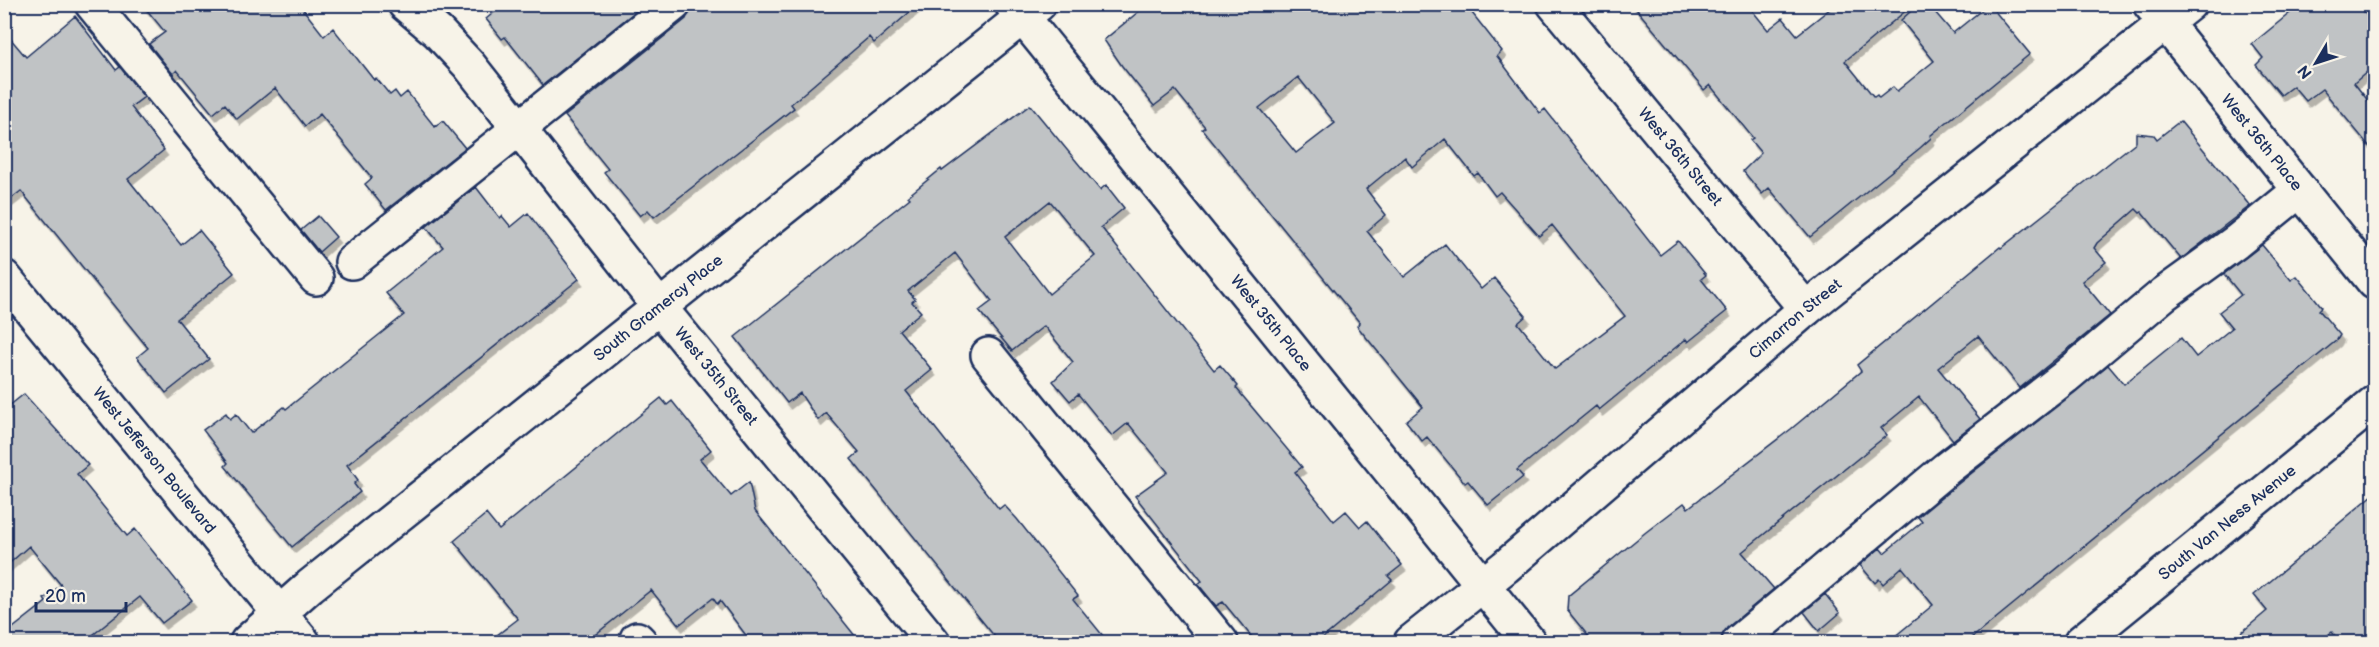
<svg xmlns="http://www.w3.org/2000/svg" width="2379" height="647" font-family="'Balsamiq Sans',sans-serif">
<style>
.building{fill:#c0c3c5;stroke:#1b2f5e;stroke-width:1.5;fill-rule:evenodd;filter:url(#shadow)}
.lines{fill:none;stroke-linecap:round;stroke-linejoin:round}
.minor-casing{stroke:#1b2f5e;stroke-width:38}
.major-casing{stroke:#1b2f5e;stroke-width:38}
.minor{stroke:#f7f3e8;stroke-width:33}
.major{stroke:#f7f3e8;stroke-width:33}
.labels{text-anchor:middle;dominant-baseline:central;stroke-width:4.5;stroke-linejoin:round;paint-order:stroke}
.street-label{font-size:16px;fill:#1b2f5e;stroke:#f7f3e8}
</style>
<defs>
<filter id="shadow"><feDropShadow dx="3.5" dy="6" stdDeviation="0" flood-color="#0004"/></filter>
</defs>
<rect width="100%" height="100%" fill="#f7f3e8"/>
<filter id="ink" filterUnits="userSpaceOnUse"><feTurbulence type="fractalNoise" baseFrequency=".0167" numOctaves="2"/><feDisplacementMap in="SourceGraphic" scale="12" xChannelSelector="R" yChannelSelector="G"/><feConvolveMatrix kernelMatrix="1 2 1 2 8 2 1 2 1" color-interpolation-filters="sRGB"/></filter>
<g filter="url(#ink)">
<path class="building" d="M 142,4 L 299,4 L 324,36 L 333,28 L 374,80 L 376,78 L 390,95 L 395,91 L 400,98 L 407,92 L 435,127 L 443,121 L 465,148 L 386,210 L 365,184 L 372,178 L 320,114 L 305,126 L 275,88 L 237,119 L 225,104 L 213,114 L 177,70 L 173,74 L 149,44 L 165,32 Z
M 504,4 L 631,4 L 636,11 L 543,85 L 505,37 L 502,39 L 486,19 Z
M 692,4 L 919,4 L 874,43 L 869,37 L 791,104 L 794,108 L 654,217 L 648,210 L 640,216 L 604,172 L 608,169 L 565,116 L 686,19 Z
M 1148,4 L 1465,4 L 1502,51 L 1497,56 L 1540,113 L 1545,109 L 1660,255 L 1678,241 L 1706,275 L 1701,279 L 1727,311 L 1688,342 L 1686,339 L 1599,410 L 1596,406 L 1517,470 L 1523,477 L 1488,505 L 1468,481 L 1465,483 L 1427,437 L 1422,441 L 1406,421 L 1423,407 L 1357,326 L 1360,323 L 1202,129 L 1205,127 L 1175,90 L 1154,106 L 1122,66 L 1104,40 ZM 1298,77 L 1335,123 L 1296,153 L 1259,108 ZM 1445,139 L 1474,176 L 1478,173 L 1495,196 L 1500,192 L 1539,236 L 1552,225 L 1625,316 L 1555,369 L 1518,323 L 1526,316 L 1494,278 L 1481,289 L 1445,244 L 1404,277 L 1367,231 L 1386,215 L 1366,189 L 1405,157 L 1412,167 Z
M 1632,4 L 1747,4 L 1768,30 L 1783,18 L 1797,35 L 1836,4 L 1914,4 L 1845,61 L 1874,97 L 1877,95 L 1879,98 L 1893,87 L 1897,91 L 1934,61 L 1901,20 L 1919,4 L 1928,4 L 1953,33 L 1989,4 L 2030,54 L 1930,136 L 1931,138 L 1920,148 L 1810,237 L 1769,188 L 1762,194 L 1743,171 L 1761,153 L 1750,140 L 1753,138 L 1710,85 L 1704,90 Z
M 2301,4 L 2358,4 L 2374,25 L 2374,66 L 2354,83 L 2374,108 L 2374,152 L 2322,89 L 2306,101 L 2293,86 L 2281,95 L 2256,65 L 2263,58 L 2252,44 Z
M 75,16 L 116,70 L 120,67 L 144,97 L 131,107 L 164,150 L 128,179 L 181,245 L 199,230 L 234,273 L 177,319 L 209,359 L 166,393 L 137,357 L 148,348 L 21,191 L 4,204 L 4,31 L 26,57 Z
M 1030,105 L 1100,190 L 1106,185 L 1124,208 L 1101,227 L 1214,370 L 1220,365 L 1238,386 L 1236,388 L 1302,467 L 1295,472 L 1334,521 L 1346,511 L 1360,527 L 1367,521 L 1402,565 L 1388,576 L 1392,580 L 1318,642 L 1256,642 L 1223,602 L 1216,606 L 1198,584 L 1202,581 L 1135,496 L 1168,472 L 1128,423 L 1112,436 L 1078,394 L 1070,401 L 1053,381 L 1073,362 L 1044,326 L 1012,351 L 979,311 L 992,301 L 955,253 L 908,291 L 915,299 L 912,302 L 921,312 L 899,330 L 932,370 L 906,391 L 999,509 L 1004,505 L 1017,519 L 1078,596 L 1073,599 L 1108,642 L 999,642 L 851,459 L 859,452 L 826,413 L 818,420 L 800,393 L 787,403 L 735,337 L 910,198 L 908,196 L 941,169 L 942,171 ZM 1050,201 L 1095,256 L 1049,294 L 1005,237 Z
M 2180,121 L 2250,206 L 2181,259 L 2142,212 L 2140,213 L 2136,209 L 2097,243 L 2094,248 L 2106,262 L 2082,281 L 2110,315 L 2020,388 L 1978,336 L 1938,368 L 1980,419 L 1953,440 L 1919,397 L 1881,428 L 1887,435 L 1742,552 L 1774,589 L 1727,628 L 1721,642 L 1593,642 L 1567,610 L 1568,596 L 1646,532 L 1684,503 L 1688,508 L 1791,429 L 1861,371 L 1857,365 L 2000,247 L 2001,248 L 2136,142 L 2136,133 L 2154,135 L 2157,139 Z
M 476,187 L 500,218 L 502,216 L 511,227 L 528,213 L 579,279 L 347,465 L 358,480 L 354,484 L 360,492 L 292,547 L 225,466 L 228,463 L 203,430 L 226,413 L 230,419 L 236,414 L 251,433 L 284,407 L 286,409 L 404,315 L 386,293 L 443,247 L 426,227 Z
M 318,216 L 336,237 L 319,252 L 301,230 Z
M 2262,245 L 2291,280 L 2297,276 L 2322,307 L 2319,310 L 2340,335 L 2337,340 L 1967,642 L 1888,642 L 1933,605 L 1902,567 L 1883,584 L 1879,579 L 1875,583 L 1860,565 L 1880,548 L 1884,553 L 1922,522 L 1918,517 L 1958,484 L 2108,365 L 2124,384 L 2181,338 L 2196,357 L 2232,328 L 2219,312 L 2241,295 L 2224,274 Z
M 24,394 L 88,465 L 77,474 L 127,536 L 135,529 L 192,600 L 162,623 L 140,597 L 84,642 L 4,642 L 4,635 L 46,602 L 44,599 L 61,585 L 29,546 L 4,568 L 4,410 Z
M 661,398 L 667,405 L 672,401 L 711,450 L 700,459 L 731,496 L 749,482 L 755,511 L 860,642 L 751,642 L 720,601 L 717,604 L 713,598 L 679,625 L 651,590 L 586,642 L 488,642 L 518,619 L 454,541 L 486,514 L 499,530 Z
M 2374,494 L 2374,635 L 2365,642 L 2340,642 L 2332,632 L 2319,642 L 2230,642 L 2267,611 L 2254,595 Z
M 1825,594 L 1840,613 L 1819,631 L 1804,612 Z"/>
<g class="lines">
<g class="minor-casing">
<g id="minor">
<path d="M 92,4 L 316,278"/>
<path id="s1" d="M 405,4 L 438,32 L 469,65 L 661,309 L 933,642"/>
<path id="s2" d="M 1012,4 L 1529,642"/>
<path id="s3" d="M 1554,4 L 1806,309"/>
<path id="s4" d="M 2150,4 L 2374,282"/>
<path d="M 352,262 L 674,4"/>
<path d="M 988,355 L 1221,642"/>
<path d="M 637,639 L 640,642"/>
<path id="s5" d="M 247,642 L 310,586 L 1039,4"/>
<path id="s6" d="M 1411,642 L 1505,567 L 1806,309 L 2189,4"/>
<path d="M 1739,642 L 1946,469 L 2065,377 L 2164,294 L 2236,242 L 2300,190"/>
<path id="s7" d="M 2081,642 L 2374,403"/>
</g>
</g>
<g class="major-casing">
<g id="major">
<path id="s8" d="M 4,277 L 303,642"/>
</g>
</g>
<use href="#minor" class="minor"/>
<use href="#major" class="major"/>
</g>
</g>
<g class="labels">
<g class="street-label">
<text stroke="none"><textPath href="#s4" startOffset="178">West 36th Place</textPath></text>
<text stroke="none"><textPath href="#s3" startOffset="198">West 36th Street</textPath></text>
<text stroke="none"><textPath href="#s5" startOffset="530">South Gramercy Place</textPath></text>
<text stroke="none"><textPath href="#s6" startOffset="502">Cimarron Street</textPath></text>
<text stroke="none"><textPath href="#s2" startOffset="411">West 35th Place</textPath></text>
<text stroke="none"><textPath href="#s1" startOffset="486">West 35th Street</textPath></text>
<text stroke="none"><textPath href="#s8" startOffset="237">West Jefferson Boulevard</textPath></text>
<text stroke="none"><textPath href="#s7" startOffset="189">South Van Ness Avenue</textPath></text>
</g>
</g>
<rect width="2379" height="647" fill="none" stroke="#f7f3e8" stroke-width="24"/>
<rect x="12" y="12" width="2355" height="623" fill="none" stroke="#1b2f5e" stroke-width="2" filter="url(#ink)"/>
<g transform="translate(2316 63) rotate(231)" stroke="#f7f3e8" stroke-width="4.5" paint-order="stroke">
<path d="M0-4.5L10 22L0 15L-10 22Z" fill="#1b2f5e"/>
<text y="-9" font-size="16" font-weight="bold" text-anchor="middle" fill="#1b2f5e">N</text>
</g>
<path d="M36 602v9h90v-9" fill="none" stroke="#1b2f5e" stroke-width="3"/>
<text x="45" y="602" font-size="18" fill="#1b2f5e" stroke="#f7f3e8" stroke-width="4.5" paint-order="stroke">20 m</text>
</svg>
